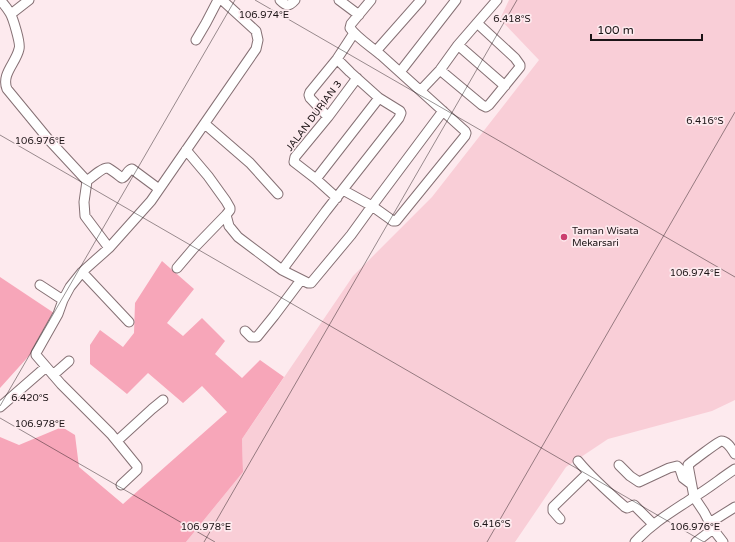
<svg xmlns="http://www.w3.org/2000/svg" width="735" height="542" font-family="'Varela Round',sans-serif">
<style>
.green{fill:#f9ced7}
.forest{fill:#f7a6b9}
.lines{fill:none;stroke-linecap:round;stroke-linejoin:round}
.street-casing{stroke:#857074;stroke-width:11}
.street{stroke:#fff;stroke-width:9}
.ticks{fill:none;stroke:#1c1416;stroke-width:1;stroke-opacity:0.45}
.poi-dot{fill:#cb3e6e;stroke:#fdeaee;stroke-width:1.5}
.labels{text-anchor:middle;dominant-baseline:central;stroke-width:3.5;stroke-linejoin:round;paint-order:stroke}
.street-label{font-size:10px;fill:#1c1416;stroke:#fdeaee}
.poi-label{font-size:10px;fill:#1c1416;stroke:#fdeaee;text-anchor:start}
.ticks-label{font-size:10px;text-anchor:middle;fill:#1c1416;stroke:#fdeaee;stroke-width:3.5;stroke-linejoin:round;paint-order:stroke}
</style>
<rect width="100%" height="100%" fill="#fdeaee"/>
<path class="green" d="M 509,0 L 735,0 L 735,400 L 712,411 L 608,439 L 566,467 L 515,542 L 186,542 L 243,472 L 242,439 L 353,276 L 432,197 L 539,60 L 500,19 Z"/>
<path class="forest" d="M 162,261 L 194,289 L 167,323 L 183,336 L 202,318 L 225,341 L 215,354 L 242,378 L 260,360 L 284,377 L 242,439 L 243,472 L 186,542 L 0,542 L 0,437 L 19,445 L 62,427 L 75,435 L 79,467 L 123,504 L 227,412 L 202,386 L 183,403 L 148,373 L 127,394 L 90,364 L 90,345 L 100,330 L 123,347 L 134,333 L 135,303 Z
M 0,277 L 57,315 L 55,327 L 0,388 Z"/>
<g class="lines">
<g class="street-casing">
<path id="street" d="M 0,0 C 4,4 7,8 10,13 C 13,18 21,44 19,49 C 16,63 1,74 7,89 L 49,140 L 87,181 L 84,202 L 85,216 L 109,248
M 280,0 C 286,6 289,7 295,0
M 339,0 L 359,15
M 11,14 L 29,0
M 196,40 L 206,23 L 218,0
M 458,45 L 505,86
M 376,51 L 421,0
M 440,70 L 482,105 L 486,107 L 489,105 L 520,67 L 520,65 L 515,58 L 477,23
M 400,72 L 456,0
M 421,90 L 440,70 L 458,45 L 497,0
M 328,117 L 310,98 L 309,95 L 310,92 L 337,59 L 354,33
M 205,124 L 250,163 L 278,194
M 316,179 L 379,98
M 87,181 C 91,178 103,167 108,168 C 112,170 118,175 122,178 C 127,176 127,170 132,169 L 159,189
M 343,190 L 372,206 L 393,221 L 396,221 L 465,136 L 466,133 L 465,131 C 437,106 410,81 382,56 C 372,47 358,39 350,28 L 351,24 L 371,0
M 337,198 L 316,179 L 294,162 L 295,157 L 328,117 L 357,78
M 226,215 L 229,226 L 238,237 L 282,270 L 308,283 L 311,283 L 351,235 L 372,206 L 443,111
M 177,268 L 194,248 L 226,215 L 230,210 L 230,208 L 226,201 L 208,176 L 186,150
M 282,270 L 326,211 L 399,118 L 401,113 L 400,111 L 379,98 L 350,72 L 337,59
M 82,272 L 129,322
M 40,285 L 63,300
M 245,331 L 251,337 L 257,337 L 274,316 L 301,280
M 53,375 L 69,361
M 0,407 L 46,367
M 117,441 L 152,409 L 163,400
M 578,461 C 592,478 609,493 625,507 L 627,508 L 634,505 L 653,524
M 619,465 L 630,476 L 639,482 L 669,468 L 677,466 L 680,469 L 683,478 L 691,484
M 121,485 L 137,470 L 137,466 L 111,434 L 61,384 L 36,355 L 36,353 L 58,314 L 63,300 L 70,287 L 82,272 L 109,248 L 151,201 L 256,49 L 258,40 L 256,31 L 222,0
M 560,519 L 553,511 L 553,507 L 588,473
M 711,522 L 735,507
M 635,542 C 652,523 673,511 694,497 C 708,489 721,478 735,469
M 696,542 L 713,529
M 723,542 L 713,529 L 704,512 L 694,497 L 688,465 C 690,463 719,441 721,441 C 728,441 732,450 735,454"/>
</g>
<use href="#street" class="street"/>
</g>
<path class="ticks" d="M 255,0 L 735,277M 0,135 L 704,542M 0,406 L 235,0M 0,418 L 215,542M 204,542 L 517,0M 487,542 L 735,112"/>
<circle class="poi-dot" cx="564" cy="237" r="4"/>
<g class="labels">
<g class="street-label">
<text transform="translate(314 116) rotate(-53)">JALAN DURIAN 3</text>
</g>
<g class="poi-label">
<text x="572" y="231">Taman Wisata<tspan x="572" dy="12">Mekarsari</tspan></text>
</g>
</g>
<g class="ticks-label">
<text x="264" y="18">106.974°E</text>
<text x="512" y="22">6.418°S</text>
<text x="705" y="124">6.416°S</text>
<text x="40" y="144">106.976°E</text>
<text x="695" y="276">106.974°E</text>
<text x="30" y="401">6.420°S</text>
<text x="40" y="427">106.978°E</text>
<text x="492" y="527">6.416°S</text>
<text x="206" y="530">106.978°E</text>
<text x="695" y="530">106.976°E</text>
</g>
<path d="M591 34v6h111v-6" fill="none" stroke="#1c1416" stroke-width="2"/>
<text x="597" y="34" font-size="12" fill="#1c1416" stroke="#fdeaee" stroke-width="3" paint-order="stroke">100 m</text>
</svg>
